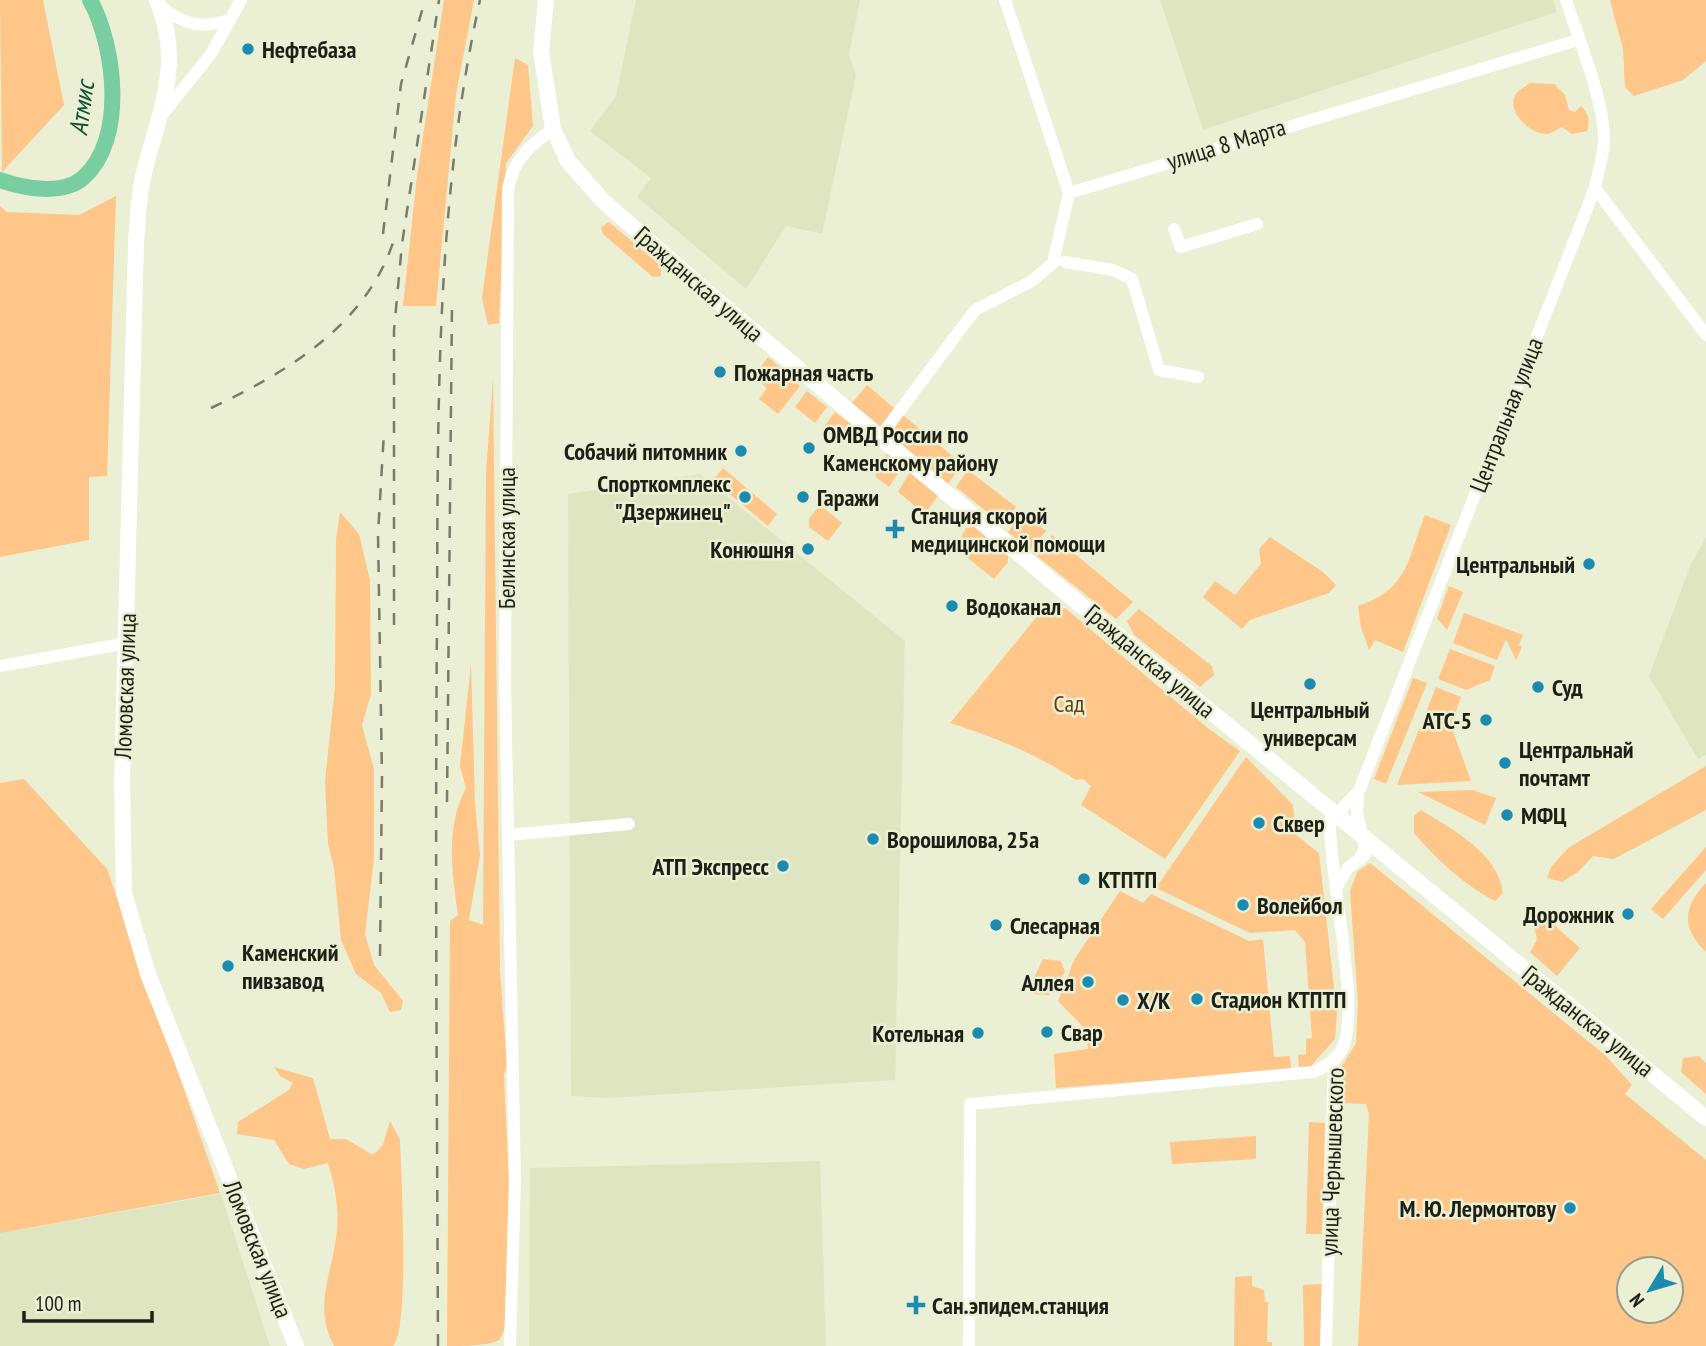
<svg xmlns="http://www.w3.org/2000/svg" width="1706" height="1346" font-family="'PT Sans Narrow',sans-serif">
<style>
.built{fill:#e0e5c1}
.green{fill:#fec688;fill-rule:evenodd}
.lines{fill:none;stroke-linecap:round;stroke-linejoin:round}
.river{stroke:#78cea0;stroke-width:16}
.minor{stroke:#fff;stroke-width:12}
.major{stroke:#fff;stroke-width:16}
.rail{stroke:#797c6a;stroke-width:2.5;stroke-dasharray:12 12;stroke-linecap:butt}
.poi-dot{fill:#1b8bb0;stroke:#ebefd3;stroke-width:2.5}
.labels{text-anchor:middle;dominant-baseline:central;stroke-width:5;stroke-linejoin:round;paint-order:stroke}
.poi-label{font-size:24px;font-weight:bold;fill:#1e2016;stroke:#ebefd3;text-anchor:start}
.street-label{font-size:24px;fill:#1e2016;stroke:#ebefd3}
.park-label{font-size:24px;fill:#643e09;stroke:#ebefd3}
.water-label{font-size:26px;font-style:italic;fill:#0f5235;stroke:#ebefd3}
</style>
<rect width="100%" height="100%" fill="#ebefd3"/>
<path class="built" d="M 636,0 L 860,0 L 849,54 L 856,75 L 822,234 L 786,226 L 746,289 L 637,197 L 651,178 L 590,131 L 616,96 Z
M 1160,0 L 1553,0 L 1557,12 L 1203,130 Z
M 700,474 L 905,641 L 895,1080 L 607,1098 L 571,1096 L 568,494 Z
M 1706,537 L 1706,755 L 1698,759 L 1649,676 L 1691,564 Z
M 820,1161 L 826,1346 L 529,1346 L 530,1168 Z
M 221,1194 L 270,1346 L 0,1346 L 0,1233 Z"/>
<path class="green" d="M 0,0 L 43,0 L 64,105 L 2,172 Z
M 444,0 L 474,0 L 456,94 L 436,306 L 403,306 L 417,176 Z
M 1610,0 L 1706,0 L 1706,61 L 1683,80 L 1634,96 L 1625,87 L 1623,49 Z
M 515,58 L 528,65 L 533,126 L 506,163 L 499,323 L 488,325 L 482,298 Z
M 1530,83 L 1554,84 L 1565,95 L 1569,110 L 1575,112 L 1581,106 C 1589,113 1590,121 1587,131 L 1572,134 L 1562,127 C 1558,129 1552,133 1547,134 C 1530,135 1505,110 1516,94 C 1519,90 1526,86 1530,83 Z
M 116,196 L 107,476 L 89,477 L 89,540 L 0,557 L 0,206 L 7,212 L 79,215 Z
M 609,222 L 661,266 L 661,276 L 653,277 L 603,234 L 601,227 Z
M 768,357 L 800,386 L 778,414 L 759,399 L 767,388 L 754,377 Z
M 493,378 L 500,971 L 507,1067 L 504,1074 C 505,1114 520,1320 499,1340 C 488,1346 463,1346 447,1346 L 450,921 L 458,915 C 452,873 445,827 466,788 L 460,766 L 471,664 L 475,804 L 480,855 L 469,920 L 483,925 L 486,473 Z
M 867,385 L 895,409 L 882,428 L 852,403 Z
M 807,391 L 827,407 L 815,423 L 795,407 Z
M 835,412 L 862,433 L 853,444 L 846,438 L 841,444 L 822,429 Z
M 903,415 L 962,464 L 948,484 L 890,434 Z
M 888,453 L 903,466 L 889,487 L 876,477 L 875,469 Z
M 723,468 L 777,514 L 768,526 L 713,480 Z
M 911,470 L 939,494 L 925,514 L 898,492 Z
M 968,470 L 1016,507 L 1002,524 L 956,487 Z
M 820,505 L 842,523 L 828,541 L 809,527 L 809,519 Z
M 340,512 L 359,534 L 370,580 L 371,694 L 362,725 L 374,769 L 374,858 L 365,934 L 374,965 L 403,1001 L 401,1010 L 390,1012 L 381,993 L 356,974 L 341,940 L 334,868 L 328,843 L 325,781 L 335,686 L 336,540 Z
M 1023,513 L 1046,531 L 1030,550 L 1008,532 Z
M 1425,515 L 1451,525 L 1403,652 L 1375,640 L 1369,650 L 1361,627 L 1358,606 C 1409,589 1407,560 1425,515 Z
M 975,527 L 1008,556 L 1008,562 L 994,579 L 955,548 L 966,528 Z
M 1052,535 L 1133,602 L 1116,619 L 1037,556 Z
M 1270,537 L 1323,572 L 1336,585 L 1329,593 L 1250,620 L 1242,629 L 1203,597 L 1215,581 L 1235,595 L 1261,564 L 1259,549 Z
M 1449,586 L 1463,592 L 1447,630 L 1437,618 Z
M 1065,608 L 1209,729 L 1240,751 L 1165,859 L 1081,805 L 1091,786 L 1083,779 L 1076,780 C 1032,752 999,739 950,723 L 1039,614 Z
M 1139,609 L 1212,666 L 1214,675 L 1200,687 L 1134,635 L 1127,621 Z
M 1464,613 L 1523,635 L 1519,645 L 1515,643 L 1522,647 L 1516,660 L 1506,639 L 1497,660 L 1453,643 Z
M 1450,649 L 1495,666 L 1490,680 L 1466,690 L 1438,679 Z
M 1413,678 L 1427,683 L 1386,784 L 1374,779 Z
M 1436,687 L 1461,697 L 1451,726 L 1471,781 L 1397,785 Z
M 1246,757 L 1293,805 L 1296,835 L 1319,853 L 1337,1014 L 1335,1039 L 1310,1067 L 1299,1069 L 1298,1055 L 1306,1054 L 1306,1039 L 1312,1038 L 1305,942 L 1295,930 L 1250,933 L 1156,888 Z
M 1706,766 L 1706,810 L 1614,859 L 1593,856 L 1578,872 L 1562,882 L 1547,878 L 1551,867 L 1568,848 Z
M 24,779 L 107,869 L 220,1193 L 0,1233 L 0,783 Z
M 1472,790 L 1496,798 L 1485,825 L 1418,792 Z
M 1421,810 C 1452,829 1499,854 1503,893 L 1495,901 C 1464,885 1436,859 1414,833 L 1414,816 Z
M 1706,847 L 1706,870 L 1663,919 L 1651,909 Z
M 1370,863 L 1606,1056 L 1632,1085 L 1625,1094 L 1706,1160 L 1706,1346 L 1358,1346 L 1369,1114 L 1366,1104 L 1342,1103 L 1342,1066 L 1356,1043 L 1358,1002 L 1350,891 L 1357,872 ZM 1629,1269 L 1671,1269 L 1671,1311 L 1629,1311 Z
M 1706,883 L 1706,952 C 1682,929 1682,907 1706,883 Z
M 1120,891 L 1143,903 L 1151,894 L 1249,941 L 1263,939 L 1274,1057 L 1290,1056 L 1291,1070 L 1056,1088 L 1054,1054 L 1088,1049 L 1086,1030 L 1058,1001 L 1074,960 Z
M 1545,917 L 1580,948 L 1557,976 L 1530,952 L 1537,940 L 1534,925 Z
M 1043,959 L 1061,961 L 1065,972 L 1049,995 L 1034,994 L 1034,978 Z
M 1699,1056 L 1706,1063 L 1706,1094 L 1681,1072 L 1683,1058 Z
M 274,1067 L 313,1078 L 330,1139 L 346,1139 L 373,1155 L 383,1145 L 390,1121 L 400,1139 C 401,1170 410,1330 393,1346 L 334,1346 C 314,1309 330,1278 336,1239 C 340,1214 336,1188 328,1163 L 304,1169 L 289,1164 L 274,1140 L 237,1134 L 238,1122 L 289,1090 L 293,1083 L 280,1076 Z
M 1309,1122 L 1325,1123 L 1322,1234 L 1306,1234 Z
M 1256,1136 L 1256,1159 L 1172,1164 L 1170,1142 Z
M 1252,1276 L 1252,1286 L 1264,1290 L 1265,1302 L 1268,1302 L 1267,1342 L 1272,1342 L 1272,1346 L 1234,1346 L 1235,1277 Z
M 1323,1284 L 1322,1346 L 1304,1346 L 1303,1285 Z"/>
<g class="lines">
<path class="river" d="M 0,180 C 23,188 62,196 83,178 C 127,140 115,45 90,0"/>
<path class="minor" d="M 1005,0 L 1069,193 L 1578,40
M 160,6 C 186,25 198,29 230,20
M 162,115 L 211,54 L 241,0
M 1595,188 L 1706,335
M 1174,229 L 1181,247 L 1257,224
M 1065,262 L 1113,270 L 1132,279 L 1159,370 L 1198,377
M 880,437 L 975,310 L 1032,281 L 1053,263 L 1069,193
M 0,666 L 127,643
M 1358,795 L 1357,813 L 1365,848 L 1360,858
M 508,835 L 629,824
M 1336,888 L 1348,868 L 1365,855
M 510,1346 L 515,1180 L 505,684 L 508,189 C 514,159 529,146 553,129
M 969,1346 L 970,1104 L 1313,1072 C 1325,1067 1336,1061 1342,1049 C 1362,1011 1328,872 1330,821 L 1359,791 L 1595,188 C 1598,173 1603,157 1604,141 C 1605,102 1578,38 1566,0
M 1326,1346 L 1334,1060"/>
<path class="major" d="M 157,0 C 184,64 159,111 144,173 C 138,196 138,220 136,243 L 122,781 L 124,893 L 148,974 L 296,1346
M 546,0 L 541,51 L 553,129 L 568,161 L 603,201 L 713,297 L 1048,578 L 1706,1118"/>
<path class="rail" d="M 383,234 L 401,84 L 425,0
M 211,408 C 290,371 371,322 396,233
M 394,625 L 394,330 L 402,244 L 439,0
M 447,802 L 452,305
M 380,956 L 382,776 L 378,534 L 384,432
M 438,1346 C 437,1104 435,863 437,621 C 438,414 435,204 480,0"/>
</g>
<g class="poi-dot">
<circle cx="248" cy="49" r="7"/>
<circle cx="720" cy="372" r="7"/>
<circle cx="809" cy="448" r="7"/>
<circle cx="741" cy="451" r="7"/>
<circle cx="745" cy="497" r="7"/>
<circle cx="803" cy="497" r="7"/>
<path d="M891.5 518.5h7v7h7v7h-7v7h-7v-7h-7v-7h7z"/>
<circle cx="808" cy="549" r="7"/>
<circle cx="1589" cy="564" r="7"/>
<circle cx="952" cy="606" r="7"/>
<circle cx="1310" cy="684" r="7"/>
<circle cx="1538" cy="687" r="7"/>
<circle cx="1486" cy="720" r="7"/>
<circle cx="1505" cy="763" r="7"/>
<circle cx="1507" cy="815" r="7"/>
<circle cx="1259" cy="823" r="7"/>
<circle cx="873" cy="839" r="7"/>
<circle cx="783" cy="866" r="7"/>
<circle cx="1084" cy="879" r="7"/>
<circle cx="1243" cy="905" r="7"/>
<circle cx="1628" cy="914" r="7"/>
<circle cx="996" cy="925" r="7"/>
<circle cx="228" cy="966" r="7"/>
<circle cx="1088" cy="982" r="7"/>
<circle cx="1197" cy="999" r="7"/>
<circle cx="1123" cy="1000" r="7"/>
<circle cx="1047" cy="1032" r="7"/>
<circle cx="978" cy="1033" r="7"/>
<circle cx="1570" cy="1208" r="7"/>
<path d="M912.5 1294.5h7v7h7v7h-7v7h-7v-7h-7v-7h7z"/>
</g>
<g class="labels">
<g class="poi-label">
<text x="262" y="49">Нефтебаза</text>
<text x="734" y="372">Пожарная часть</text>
<text x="823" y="434">ОМВД России по<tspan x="823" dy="28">Каменскому району</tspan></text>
<text x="727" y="451" text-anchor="end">Собачий питомник</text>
<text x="731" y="483" text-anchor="end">Спорткомплекс<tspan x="731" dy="28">"Дзержинец"</tspan></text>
<text x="817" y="497">Гаражи</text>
<text x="911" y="515">Станция скорой<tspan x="911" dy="28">медицинской помощи</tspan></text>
<text x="794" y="549" text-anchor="end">Конюшня</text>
<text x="1575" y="564" text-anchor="end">Центральный</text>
<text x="966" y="606">Водоканал</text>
<text x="1552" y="687">Суд</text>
<text x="1310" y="709" text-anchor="middle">Центральный<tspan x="1310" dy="28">универсам</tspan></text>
<text x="1472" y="720" text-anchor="end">АТС-5</text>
<text x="1519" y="749">Центральнай<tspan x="1519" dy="28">почтамт</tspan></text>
<text x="1521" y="815">МФЦ</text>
<text x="1273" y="823">Сквер</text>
<text x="887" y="839">Ворошилова, 25а</text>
<text x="769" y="866" text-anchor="end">АТП Экспресс</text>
<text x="1098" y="879">КТПТП</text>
<text x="1257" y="905">Волейбол</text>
<text x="1614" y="914" text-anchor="end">Дорожник</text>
<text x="1010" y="925">Слесарная</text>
<text x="242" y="952">Каменский<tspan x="242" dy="28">пивзавод</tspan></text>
<text x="1074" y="982" text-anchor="end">Аллея</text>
<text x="1211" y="999">Стадион КТПТП</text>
<text x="1137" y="1000">Х/К</text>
<text x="1061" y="1032">Свар</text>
<text x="964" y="1033" text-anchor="end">Котельная</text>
<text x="1556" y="1208" text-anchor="end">М. Ю. Лермонтову</text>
<text x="932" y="1305">Сан.эпидем.станция</text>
</g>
<g class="street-label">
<text transform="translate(1226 144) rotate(-17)">улица 8 Марта</text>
<text transform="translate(699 284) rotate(41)">Гражданская улица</text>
<text transform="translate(1506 415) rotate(-69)">Центральная улица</text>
<text transform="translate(506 538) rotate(-90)">Белинская улица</text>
<text transform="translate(1150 661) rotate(40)">Гражданская улица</text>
<text transform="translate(125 686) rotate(-88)">Ломовская улица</text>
<text transform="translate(1588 1021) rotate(39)">Гражданская улица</text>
<text transform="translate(1332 1162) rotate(-88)">улица Чернышевского</text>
<text transform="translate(258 1249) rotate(68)">Ломовская улица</text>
</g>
<g class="park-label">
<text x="1069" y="703">Сад</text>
</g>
<g class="water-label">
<text transform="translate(81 108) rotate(-82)">Атмис</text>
</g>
</g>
<g transform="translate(1650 1290) rotate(232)"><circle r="33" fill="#ebefd3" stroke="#999c87" stroke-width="2"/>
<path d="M0-5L12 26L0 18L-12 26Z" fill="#1b8bb0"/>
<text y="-10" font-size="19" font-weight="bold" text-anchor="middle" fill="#1e2016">N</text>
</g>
<path d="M24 1311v10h128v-10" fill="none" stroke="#1e2016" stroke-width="3.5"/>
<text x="35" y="1311" font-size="21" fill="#1e2016" stroke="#ebefd3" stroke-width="5" paint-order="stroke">100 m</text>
</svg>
